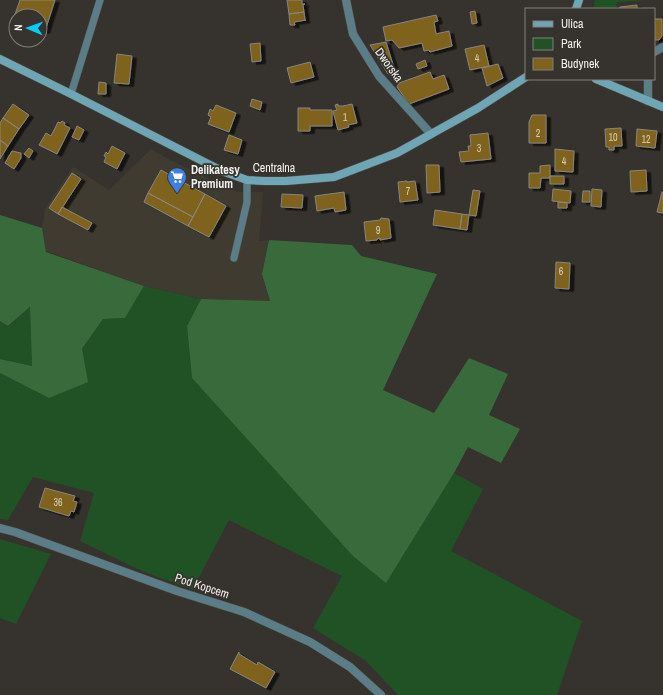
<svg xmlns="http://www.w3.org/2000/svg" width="663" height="695" font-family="'Archivo Narrow',sans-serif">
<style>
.built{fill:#403b30}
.green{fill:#215225}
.forest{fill:#396a3b}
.building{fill:#7f621d;stroke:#888580;filter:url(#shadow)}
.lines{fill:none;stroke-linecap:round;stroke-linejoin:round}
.lane-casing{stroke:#54514d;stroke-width:8}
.street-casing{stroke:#54514d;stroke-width:9}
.secondary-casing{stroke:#54514d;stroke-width:9}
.lane{stroke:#5b7d87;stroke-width:7}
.street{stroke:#5b7d87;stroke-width:8}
.secondary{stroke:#6fa6b5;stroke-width:8}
.labels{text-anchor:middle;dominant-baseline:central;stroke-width:3.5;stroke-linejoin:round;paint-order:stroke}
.number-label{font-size:10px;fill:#d5cdb9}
.street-label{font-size:12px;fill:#f2f1ed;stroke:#36332e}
.poi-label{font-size:12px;font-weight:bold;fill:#f2f1ed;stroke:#36332e;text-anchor:start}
</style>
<defs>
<filter id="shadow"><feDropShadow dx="4.5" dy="2.5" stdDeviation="0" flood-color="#0009"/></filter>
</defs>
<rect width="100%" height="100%" fill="#36332e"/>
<path class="built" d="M 151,149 L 166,158 L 237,192 L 263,192 L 259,241 L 269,240 L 262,274 L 270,301 L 201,299 L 144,286 L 46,251 L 42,228 L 45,209 L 73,167 L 109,190 Z"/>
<path class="green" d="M 595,0 L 647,0 L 617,2 L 616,9 L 593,9 Z
M 144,286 L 201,299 L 187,326 L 192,378 L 386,583 L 454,473 L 483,489 L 451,551 L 582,621 L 557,695 L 398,695 L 366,661 L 313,628 L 342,576 L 229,520 L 198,579 L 194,590 L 144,572 L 80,541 L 94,493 L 33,477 L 8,520 L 0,519 L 0,373 L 49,398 L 103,319 L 125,318 Z
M 30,307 L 32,366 L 0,359 L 0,321 L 9,326 Z
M 0,539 L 51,554 L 16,624 L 0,618 Z"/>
<path class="forest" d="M 0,215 L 42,228 L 46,252 L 144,286 L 125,318 L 103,319 L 82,349 L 88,382 L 49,398 L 0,373 L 0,359 L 32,366 L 30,307 L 8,326 L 0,321 Z
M 269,240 L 352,245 L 361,256 L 437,274 L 383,390 L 434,413 L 469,358 L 508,374 L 489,415 L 520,429 L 501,463 L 468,447 L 454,473 L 386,583 L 353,556 L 192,378 L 187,326 L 201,299 L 270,301 L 262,274 Z"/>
<path class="building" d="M 20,0 L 55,0 L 45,31 L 40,30 L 40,16 L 16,16 L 16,21 L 13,20 Z
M 287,0 L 302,0 L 302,4 L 305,4 L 303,5 L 304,12 L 289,14 Z
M 637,5 L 637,9 L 619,9 L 620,7 Z
M 475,11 L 477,23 L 472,24 L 470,12 Z
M 304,12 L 305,20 L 306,20 L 294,22 L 295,25 L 290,25 L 289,14 Z
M 436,15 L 438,21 L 434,22 L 436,34 L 449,31 L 452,46 L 430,52 L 429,50 L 424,51 L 422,43 L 399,48 L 392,40 L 386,41 L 383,27 Z
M 654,19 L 662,19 L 662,36 L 659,40 L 654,40 Z
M 386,42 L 395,71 L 388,74 L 370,45 Z
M 260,43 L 261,61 L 252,62 L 250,44 Z
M 484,45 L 489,66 L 470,70 L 465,49 Z
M 117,54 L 132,56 L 129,84 L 114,83 Z
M 425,60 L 427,66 L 418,69 L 416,64 Z
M 310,62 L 314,77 L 291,83 L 287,68 Z
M 498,64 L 503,78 L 487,86 L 482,68 Z
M 430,72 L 433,79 L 444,75 L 449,89 L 409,104 L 397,87 L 399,83 Z
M 99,82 L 106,83 L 106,94 L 98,94 Z
M 252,99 L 262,102 L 260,110 L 250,106 Z
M 13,104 L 29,115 L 19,129 L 3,118 Z
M 338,104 L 338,106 L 343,106 L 352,104 L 357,123 L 348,125 L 349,127 L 338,130 L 333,111 L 337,110 L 335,105 Z
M 216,105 L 236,113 L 229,132 L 208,124 L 211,117 L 208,115 L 210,109 L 213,111 Z
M 298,108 L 310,108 L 310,110 L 332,110 L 332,126 L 310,126 L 310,131 L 298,131 Z
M 532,115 L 546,115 L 546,143 L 529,143 L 529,122 Z
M 3,118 L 19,129 L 8,146 L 0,140 L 0,123 Z
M 62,121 L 65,123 L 64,125 L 70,128 L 57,154 L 39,145 L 46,133 L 51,136 L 58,122 L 61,123 Z
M 77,126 L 84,130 L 79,140 L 72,137 Z
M 621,128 L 622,146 L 614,146 L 614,150 L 609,150 L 609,147 L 606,147 L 605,129 Z
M 637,129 L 657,131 L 655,148 L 636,146 Z
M 488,133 L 491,159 L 461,162 L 459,152 L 469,151 L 468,146 L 471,146 L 470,135 Z
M 229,135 L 242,140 L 238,154 L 224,150 Z
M 0,140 L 8,146 L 0,159 Z
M 112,146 L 125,153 L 117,169 L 104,162 L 106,157 L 104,156 L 106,152 L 108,154 Z
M 29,148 L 33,151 L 29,158 L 24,154 Z
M 555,149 L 574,151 L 573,172 L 555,171 Z
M 12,151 L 21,153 L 21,158 L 14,169 L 5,163 Z
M 426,165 L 439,165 L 440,192 L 427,193 Z
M 550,165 L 550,178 L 541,178 L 540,188 L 529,188 L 529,173 L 540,173 L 540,166 Z
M 161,170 L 205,194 L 193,217 L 148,193 Z
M 646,170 L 647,191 L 631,192 L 630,171 Z
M 72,173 L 81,179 L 58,214 L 49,208 Z
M 550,176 L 564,176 L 564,184 L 550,184 Z
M 407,181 L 407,182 L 415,181 L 418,200 L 400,202 L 398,182 Z
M 553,189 L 571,191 L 570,203 L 552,201 Z
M 592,189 L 602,190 L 601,207 L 591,206 Z
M 473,190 L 480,191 L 476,216 L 469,215 Z
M 583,191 L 590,191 L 590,202 L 582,202 Z
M 344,192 L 346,210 L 335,212 L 334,208 L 317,211 L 315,196 Z
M 662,192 L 663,192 L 663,213 L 657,212 Z
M 148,193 L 193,217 L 188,226 L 144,202 Z
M 205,194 L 226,206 L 209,237 L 188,226 Z
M 282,194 L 303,195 L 302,208 L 281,207 Z
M 558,202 L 567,203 L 567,208 L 558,208 Z
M 62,207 L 92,223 L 88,230 L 58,214 Z
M 435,210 L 462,214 L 460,229 L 433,225 Z
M 462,214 L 469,215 L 467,230 L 460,229 Z
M 381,218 L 389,219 L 391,238 L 380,240 L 380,238 L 377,239 L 377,240 L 366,241 L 364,222 L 380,220 Z
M 556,262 L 570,263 L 569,289 L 555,288 Z
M 45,488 L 75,496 L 73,501 L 77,502 L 74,512 L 71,511 L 69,516 L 39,507 Z
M 239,652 L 239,654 L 257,665 L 258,662 L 275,672 L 266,688 L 230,669 Z"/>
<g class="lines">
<g class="lane-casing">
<path id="lane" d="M 71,94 L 100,0
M 234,258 L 247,202 L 247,180"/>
</g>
<g class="street-casing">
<path id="street" d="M 346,0 L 353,34 L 379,76 L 431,134
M 654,52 L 663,47
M 648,79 L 648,101
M 0,528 L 15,532 L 177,591 L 244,612 L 310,642 L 350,667 L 381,695"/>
</g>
<g class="secondary-casing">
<path id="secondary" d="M 576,9 L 579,0
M 0,59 L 71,94 L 222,171 L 247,180 L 264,181 L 286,181 L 334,177 L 397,153 L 478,108 L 526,77
M 596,79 L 663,107"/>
</g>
<use href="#lane" class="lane"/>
<use href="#street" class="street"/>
<use href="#secondary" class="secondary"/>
</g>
<defs>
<g id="supermarket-pin" transform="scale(1)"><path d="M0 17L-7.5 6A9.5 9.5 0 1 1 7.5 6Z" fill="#3f7fe0" stroke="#36332e"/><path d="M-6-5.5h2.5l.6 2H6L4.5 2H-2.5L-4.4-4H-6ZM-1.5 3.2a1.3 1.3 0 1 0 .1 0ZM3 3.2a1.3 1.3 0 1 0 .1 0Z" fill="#fff"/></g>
</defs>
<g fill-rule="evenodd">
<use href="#supermarket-pin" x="177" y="177"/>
</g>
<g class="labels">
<g class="number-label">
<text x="477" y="58">4</text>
<text x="345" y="117">1</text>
<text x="538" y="133">2</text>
<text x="613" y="137">10</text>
<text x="646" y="139">12</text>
<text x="479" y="148">3</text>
<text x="564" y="161">4</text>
<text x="408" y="191">7</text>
<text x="378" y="230">9</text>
<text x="561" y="271">6</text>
<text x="58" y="502">36</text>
</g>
<g class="street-label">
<text transform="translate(389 65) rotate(54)">Dworska</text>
<text x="274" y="168">Centralna</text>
<text transform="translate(202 586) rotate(18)">Pod Kopcem</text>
</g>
<g class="poi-label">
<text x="191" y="170">Delikatesy<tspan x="191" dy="14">Premium</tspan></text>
</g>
</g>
<rect x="525" y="8" width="130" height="72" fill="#36332e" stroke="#817f7a"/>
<rect x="533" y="21" width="20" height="6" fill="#6fa6b5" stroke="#817f7a"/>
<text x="561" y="28" font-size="12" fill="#f2f1ed">Ulica</text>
<rect x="533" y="38" width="20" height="12" fill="#215225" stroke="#817f7a"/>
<text x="561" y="48" font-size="12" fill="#f2f1ed">Park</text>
<rect x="533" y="58" width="20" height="12" fill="#7f621d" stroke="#817f7a"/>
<text x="561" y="68" font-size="12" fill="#f2f1ed">Budynek</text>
<g transform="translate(28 28) rotate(272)"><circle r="19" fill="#36332e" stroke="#817f7a"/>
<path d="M0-3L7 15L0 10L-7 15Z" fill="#09cbfa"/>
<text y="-6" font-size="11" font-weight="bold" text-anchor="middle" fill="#f2f1ed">N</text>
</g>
</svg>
